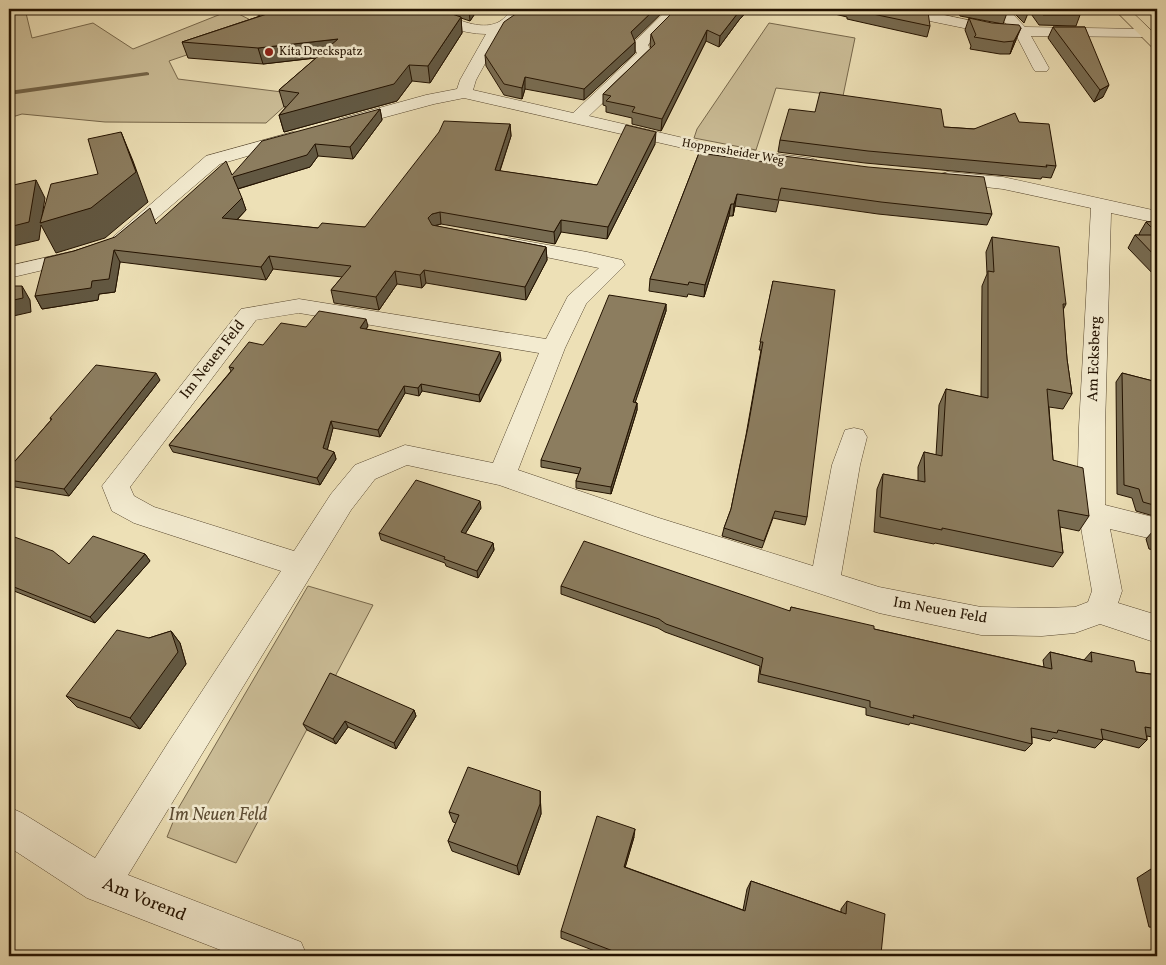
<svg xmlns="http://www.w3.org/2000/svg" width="1166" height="965" font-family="Vollkorn,serif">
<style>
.green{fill:#cbbd97;stroke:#77684c}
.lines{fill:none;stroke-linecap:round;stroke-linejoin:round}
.stream{fill:#736448;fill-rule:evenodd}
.minor-casing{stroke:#56462e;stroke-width:1}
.major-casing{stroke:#231200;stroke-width:1}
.minor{fill:#f3ebd0;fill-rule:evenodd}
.major{fill:#ede0b6;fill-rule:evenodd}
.wall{fill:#786c52;stroke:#231200}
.shaded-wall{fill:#625842;stroke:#231200}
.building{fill:#8c7d5f;stroke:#231200}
.poi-dot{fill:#8f2418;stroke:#f3ebd0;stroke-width:2}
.labels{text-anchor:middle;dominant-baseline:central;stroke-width:5;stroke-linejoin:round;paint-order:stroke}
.far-poi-label{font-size:12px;fill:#231200;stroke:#f3ebd0;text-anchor:start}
.far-street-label{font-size:12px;fill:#231200;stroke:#f3ebd0}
.street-label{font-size:15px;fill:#231200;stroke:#f3ebd0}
.near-park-label{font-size:18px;font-style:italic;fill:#5e4e35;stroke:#f3ebd0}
.near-street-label{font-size:18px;fill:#231200;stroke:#f3ebd0}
</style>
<rect width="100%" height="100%" fill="#ede0b6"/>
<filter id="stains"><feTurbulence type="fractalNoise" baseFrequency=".004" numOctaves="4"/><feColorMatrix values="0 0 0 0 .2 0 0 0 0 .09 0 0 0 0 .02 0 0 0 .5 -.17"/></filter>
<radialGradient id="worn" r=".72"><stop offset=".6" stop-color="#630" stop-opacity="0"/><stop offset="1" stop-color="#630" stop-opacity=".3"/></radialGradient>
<path class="green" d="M 9,9 L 25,9 L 32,38 L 93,23 L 133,49 L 231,10 L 266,28 L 169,61 L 178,79 L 298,94 L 266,123 L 105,122 L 22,114 L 9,118 Z
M 769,23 L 855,38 L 843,96 L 776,88 L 756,150 L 694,138 L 697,129 Z
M 308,586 L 373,605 L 236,863 L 167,837 L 179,807 Z"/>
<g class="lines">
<path class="stream" d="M 147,72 L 149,73 L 149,75 L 9,95 L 9,91 Z"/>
<g class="minor-casing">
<path id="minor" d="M 409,9 C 415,9 423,8 429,9 C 454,16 493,42 511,9 L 525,9 C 521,19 514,28 503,31 L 476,80 L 473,90 L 573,113 L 637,53 L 632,44 L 635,41 L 668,9 L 683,9 L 648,45 L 653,54 L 650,57 L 589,116 L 722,147 L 810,158 L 817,160 L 819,164 L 817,168 L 810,170 L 722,157 L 464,98 L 434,104 L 345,128 L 339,127 L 336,123 L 339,119 L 426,95 L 457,89 L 460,80 L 486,34 C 460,34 435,22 411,12 Z
M 884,9 C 926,6 966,23 1008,26 L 993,9 L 1008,9 L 1025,27 L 1145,29 L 1150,30 L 1152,33 L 1150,36 L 1145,37 L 1031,36 L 1049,68 L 1047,71 L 1035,71 L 1033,68 L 1016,35 L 988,33 L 891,13 L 886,12 Z
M 293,132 L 299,133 L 302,137 L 299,141 L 220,164 L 130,241 L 123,243 L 116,241 L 113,237 L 206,156 Z
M 948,172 L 1003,177 L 1157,211 L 1157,223 L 1111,213 L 1105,427 L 1105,505 L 1157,518 L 1157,540 L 1110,529 L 1122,591 L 1118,603 L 1157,615 L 1157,643 L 1100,624 L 1075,633 L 1042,636 L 981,635 L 879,613 L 644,536 L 499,485 L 407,465 L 375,479 L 351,510 L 128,875 L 301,942 L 307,956 L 236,956 L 87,898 L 9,847 L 9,807 L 22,813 L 95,858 L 168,743 L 281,571 L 134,523 L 112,511 L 102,486 L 241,309 L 299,299 L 546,339 L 568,296 L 599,268 L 502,248 L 499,244 L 502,240 L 509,238 L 587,252 L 622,260 L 625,265 L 586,304 L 565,348 L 518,470 L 659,518 L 813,566 L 832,465 L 845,430 L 854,428 L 863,430 L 867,437 L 860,465 L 841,575 L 879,587 L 981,607 L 1042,608 L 1075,607 L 1088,602 L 1092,591 L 1077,504 L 1079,427 L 1091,208 L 1003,189 L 941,182 L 939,178 L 941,174 ZM 299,313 L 539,353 L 493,463 L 405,445 L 355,465 L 331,494 L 294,551 L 154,507 L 134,496 L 130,487 L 256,320 Z
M 79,250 L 86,252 L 90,256 L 86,260 L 9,278 L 9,266 Z"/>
</g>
<g class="major-casing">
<path id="major" d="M 1114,9 L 1129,9 L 1157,36 L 1157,48 L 1152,47 Z"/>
</g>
<use href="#minor" class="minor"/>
<use href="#major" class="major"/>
</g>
<path class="wall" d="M 246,9 L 478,9 L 470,21 L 461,18 L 462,33 L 430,83 L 412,81 L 397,101 L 284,132 L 279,115 L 286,107 L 284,107 L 279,90 L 316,58 L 263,64 L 188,58 L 182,42 L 260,16 Z
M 676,9 L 749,9 L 739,20 L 719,47 L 706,41 L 661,131 L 632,124 L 632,118 L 606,112 L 606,106 L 603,105 L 603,94 L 651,48 L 650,45 L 651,34 Z
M 814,9 L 914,9 L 930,26 L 927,37 L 847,19 L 847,17 Z
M 957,9 L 1004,9 L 1007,13 L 1003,24 L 960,16 Z
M 1010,9 L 1078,9 L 1080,15 L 1076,26 L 1039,25 L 1029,11 L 1024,23 Z
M 969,18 L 1016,40 L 1010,54 L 1000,54 L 970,49 L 971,46 L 965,30 Z
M 1053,27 L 1085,27 L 1103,97 L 1094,102 L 1048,38 Z
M 634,39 L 635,42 L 635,53 L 584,100 L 525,89 L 522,99 L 504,95 L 486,66 L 485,55 Z
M 380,109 L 382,120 L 353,159 L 318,156 L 310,167 L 238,189 L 246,210 L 237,220 L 318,228 L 365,227 L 510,124 L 511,136 L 500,171 L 597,185 L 655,144 L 607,239 L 561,232 L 555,244 L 441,224 L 435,226 L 546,247 L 547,260 L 526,300 L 426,283 L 422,288 L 397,284 L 379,310 L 334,303 L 331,290 L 342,277 L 273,269 L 266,280 L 120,262 L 115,292 L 99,294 L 98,300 L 42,309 L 35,296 L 74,251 L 157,224 L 232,175 Z
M 815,112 L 944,127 L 974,129 L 1019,122 L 1056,166 L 1051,178 L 1042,177 L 1041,179 L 865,163 L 778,152 L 780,140 Z
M 699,153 L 992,214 L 987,225 L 878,214 L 779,200 L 776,212 L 735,206 L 733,216 L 729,216 L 704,297 L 688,294 L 687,297 L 649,291 L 650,279 Z
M 1157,221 L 1157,278 L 1128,248 L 1135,235 L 1140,235 L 1139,234 L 1146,222 Z
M 992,237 L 1066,304 L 1063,310 L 1067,359 L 1072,394 L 1063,409 L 1049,407 L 1053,460 L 1089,516 L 1079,531 L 1060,527 L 1063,553 L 1053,567 L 935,543 L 934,544 L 874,532 L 877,489 L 883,474 L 918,481 L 918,467 L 924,452 L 936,455 L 939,405 L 946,389 L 981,397 L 982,286 L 987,274 L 986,252 Z
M 773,281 L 807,517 L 805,525 L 773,518 L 762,548 L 722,536 L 724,528 L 731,509 L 746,435 L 761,350 L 759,350 Z
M 666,304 L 666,311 L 635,402 L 637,403 L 637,410 L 611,494 L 576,488 L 576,481 L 579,474 L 541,467 L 541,460 Z
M 368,326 L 366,329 L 501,360 L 480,402 L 422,391 L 419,396 L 405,393 L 380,437 L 333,428 L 327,450 L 334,452 L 336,459 L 320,485 L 173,452 L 169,445 L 231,371 L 229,367 L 306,327 Z
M 1122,373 L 1157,382 L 1157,517 L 1136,511 L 1132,498 L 1117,494 L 1116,382 Z
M 160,380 L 69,496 L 9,486 L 9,468 L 51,420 L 50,418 Z
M 481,508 L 465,534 L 493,543 L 494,550 L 478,578 L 446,566 L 445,563 L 381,540 L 379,533 Z
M 1153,531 L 1157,531 L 1157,559 L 1154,550 L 1149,549 L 1146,539 Z
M 9,535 L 69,564 L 145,554 L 150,561 L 95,623 L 9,589 Z
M 561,586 L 790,611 L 791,607 L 874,629 L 1044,667 L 1043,660 L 1050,652 L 1084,660 L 1091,652 L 1136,672 L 1157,675 L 1157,738 L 1147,736 L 1147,740 L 1139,748 L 1103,739 L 1103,740 L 1095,748 L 1053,738 L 1050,741 L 1032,737 L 1032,744 L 1025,751 L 910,723 L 909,725 L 866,715 L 866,708 L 758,682 L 760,666 L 665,632 L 658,628 L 561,594 Z
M 171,631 L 180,643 L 186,664 L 140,729 L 77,707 L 66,696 L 149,638 Z
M 414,710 L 416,716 L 396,749 L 348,727 L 336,744 L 307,730 L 303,724 Z
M 540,791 L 541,814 L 519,875 L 452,851 L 448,841 L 456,823 L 453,822 L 449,812 Z
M 634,837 L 625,867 L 743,910 L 747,889 L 751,881 L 841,912 L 841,909 L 847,901 L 881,954 L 887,956 L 608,956 L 561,938 L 561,931 Z
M 1151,869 L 1157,870 L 1157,928 L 1149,927 L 1137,878 Z"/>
<path class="shaded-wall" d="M 469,9 L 478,9 L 470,21 Z
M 655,9 L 666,9 L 631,43 L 631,32 Z
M 741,9 L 749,9 L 739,20 L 719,47 L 720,36 Z
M 461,17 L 462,33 L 430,83 L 428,66 Z
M 1021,28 L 1016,40 L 1010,54 L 1014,41 Z
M 707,30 L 706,41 L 661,131 L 662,119 Z
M 338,39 L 341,55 L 263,64 L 258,48 Z
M 635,42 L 635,53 L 584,100 L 584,89 Z
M 409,65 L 412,81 L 397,101 L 284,132 L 279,115 Z
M 525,77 L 525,89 L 522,99 L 522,88 Z
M 1109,85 L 1103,97 L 1094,102 L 1100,90 Z
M 380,109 L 382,120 L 353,159 L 350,147 Z
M 510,124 L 511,136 L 496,182 L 495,170 Z
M 121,132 L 133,161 L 148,202 L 105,238 L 56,253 L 41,225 L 39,240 L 9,247 L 9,227 L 36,180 L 45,198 L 41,223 L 136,172 Z
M 656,132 L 655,144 L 607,239 L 608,227 Z
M 315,144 L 318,156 L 310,167 L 237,189 L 233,177 Z
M 737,194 L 735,206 L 733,216 L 734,204 Z
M 242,198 L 246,210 L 227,230 L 222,218 Z
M 731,204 L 729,216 L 704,297 L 705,285 Z
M 440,212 L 441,224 L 433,226 L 430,231 L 428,218 L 432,214 Z
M 561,220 L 561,232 L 555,244 L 554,232 Z
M 546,247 L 547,260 L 526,300 L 525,287 Z
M 114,250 L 120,262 L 115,292 L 99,294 L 98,300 L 42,309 L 35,296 L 92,281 Z
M 269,256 L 273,269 L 266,280 L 261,267 Z
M 424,270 L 426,283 L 422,288 L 420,275 Z
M 395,271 L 397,284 L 379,310 L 376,297 Z
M 22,286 L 30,300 L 31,312 L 9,317 L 9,301 Z
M 666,304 L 666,311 L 633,409 L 633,402 Z
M 366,319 L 368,326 L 362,335 L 360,328 Z
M 500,352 L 501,360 L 480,402 L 479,395 Z
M 156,373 L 160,380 L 69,496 L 64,489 Z
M 421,384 L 422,391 L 419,396 L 418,388 Z
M 404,386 L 405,393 L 380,437 L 378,430 Z
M 637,403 L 637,410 L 611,494 L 611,487 Z
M 331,421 L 333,428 L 326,455 L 323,448 Z
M 334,452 L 336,459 L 320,485 L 317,478 Z
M 480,501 L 481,508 L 462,539 L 461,532 Z
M 493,543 L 494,550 L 478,578 L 477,571 Z
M 145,554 L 150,561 L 95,623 L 90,617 Z
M 171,631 L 180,643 L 186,664 L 140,729 L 130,718 Z
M 414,710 L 416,716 L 396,749 L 394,743 Z
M 345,721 L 348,727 L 336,744 L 333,739 Z
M 540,791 L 541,814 L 519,875 L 517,866 Z
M 635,829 L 634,837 L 623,875 L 624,867 Z"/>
<path class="building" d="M 271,9 L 292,9 L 298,10 L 303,9 L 437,9 L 461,17 L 428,66 L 409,65 L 394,84 L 279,115 L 299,93 L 279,90 L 338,39 L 258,48 L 182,42 L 276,11 Z
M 521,9 L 655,9 L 631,32 L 635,42 L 584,89 L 525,77 L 522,88 L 504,84 L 485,55 L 504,22 L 517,13 Z
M 676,9 L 741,9 L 720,36 L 707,30 L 662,119 L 632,112 L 635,107 L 606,101 L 611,96 L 603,94 L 655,44 L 651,34 Z
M 849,9 L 914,9 L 928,12 L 930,26 Z
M 983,9 L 1004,9 L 1007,13 Z
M 1024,9 L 1029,9 L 1028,12 Z
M 1039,9 L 1078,9 L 1080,15 L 1043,15 Z
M 969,18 L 992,23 L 1019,25 L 1021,28 L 1014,41 L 1004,42 L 974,37 L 976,35 Z
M 1053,27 L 1085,27 L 1109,85 L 1100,90 Z
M 820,92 L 941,109 L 944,127 L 974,129 L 1015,113 L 1019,122 L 1049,124 L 1056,166 L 1046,165 L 1047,167 L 868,151 L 780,140 L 789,109 L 815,112 Z
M 380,109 L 350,147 L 315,144 L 307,155 L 233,177 L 242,198 L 222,218 L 318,228 L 322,223 L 365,227 L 439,132 L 444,121 L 510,124 L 495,170 L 597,185 L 626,125 L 656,132 L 608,227 L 561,220 L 554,232 L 440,212 L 432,214 L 428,218 L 432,225 L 546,247 L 525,287 L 424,270 L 420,275 L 395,271 L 376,297 L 331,290 L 351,266 L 269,256 L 261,267 L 114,250 L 109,279 L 92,281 L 91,288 L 35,296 L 45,258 L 74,251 L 115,237 L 150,208 L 156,224 L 226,161 L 232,175 L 262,141 Z
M 121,132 L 136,172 L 91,208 L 40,223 L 51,184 L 98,174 L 88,139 Z
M 699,153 L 773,163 L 776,155 L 868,167 L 984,177 L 992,214 L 881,202 L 781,188 L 778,200 L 737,194 L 734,204 L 731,204 L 705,285 L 689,282 L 688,285 L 650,279 Z
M 36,180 L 29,222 L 9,227 L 9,186 Z
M 1157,221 L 1157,233 L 1146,222 Z
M 1135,235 L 1157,235 L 1157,258 Z
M 992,237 L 1059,247 L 1066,304 L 1063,304 L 1067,359 L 1072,394 L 1047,389 L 1053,460 L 1083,468 L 1089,516 L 1058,510 L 1063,553 L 942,528 L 942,530 L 880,517 L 883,474 L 925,482 L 924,452 L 942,456 L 946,389 L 988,398 L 988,271 L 994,272 Z
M 773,281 L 835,290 L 807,517 L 775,511 L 764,541 L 724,528 L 731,509 L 748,427 L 763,342 L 760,342 Z
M 9,286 L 22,286 L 23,298 L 9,301 Z
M 609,295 L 666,304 L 633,402 L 637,403 L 611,487 L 576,481 L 581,468 L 541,460 Z
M 319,311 L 366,319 L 360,328 L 500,352 L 479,395 L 421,384 L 418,388 L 404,386 L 378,430 L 331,421 L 323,448 L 334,452 L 317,478 L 169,445 L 234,368 L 229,367 L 249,342 L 263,345 L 281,323 L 306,327 Z
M 96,365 L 156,373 L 64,489 L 9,480 L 9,468 L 52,419 L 50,418 Z
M 1122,373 L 1157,382 L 1157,506 L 1143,502 L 1139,489 L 1124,485 Z
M 416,480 L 480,501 L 461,532 L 493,543 L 477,571 L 444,559 L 445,557 L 379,533 Z
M 1153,531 L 1157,531 L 1157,540 L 1156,540 Z
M 9,535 L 53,551 L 69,564 L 93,536 L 145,554 L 90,617 L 9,585 Z
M 584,541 L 790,611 L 791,607 L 874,626 L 874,629 L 1052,669 L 1050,652 L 1092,662 L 1091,652 L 1134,661 L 1136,672 L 1157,675 L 1157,729 L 1145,727 L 1147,740 L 1101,729 L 1103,740 L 1058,730 L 1057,733 L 1031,728 L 1032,744 L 913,715 L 914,718 L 870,707 L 870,701 L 760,674 L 763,658 L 666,624 L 659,619 L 561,586 Z
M 117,630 L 149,638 L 171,631 L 178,652 L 130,718 L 66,696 Z
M 330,673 L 414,710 L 394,743 L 345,721 L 333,739 L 303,724 Z
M 468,767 L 540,791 L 540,804 L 517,866 L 448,841 L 459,815 L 449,812 Z
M 597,816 L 635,829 L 624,867 L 745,911 L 751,881 L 846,914 L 847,901 L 885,914 L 881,954 L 887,956 L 626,956 L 561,931 Z
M 1151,869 L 1157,870 L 1157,893 Z"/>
<circle class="poi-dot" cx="269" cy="52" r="5"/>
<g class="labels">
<g class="far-poi-label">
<text x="279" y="52">Kita Dreckspatz</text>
</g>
<g class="far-street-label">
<text transform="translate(733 152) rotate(10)">Hoppersheider Weg</text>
</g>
<g class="street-label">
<text transform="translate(1095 359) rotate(-88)">Am Ecksberg</text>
<text transform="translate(213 360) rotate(-52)">Im Neuen Feld</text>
<text transform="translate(940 611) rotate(10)">Im Neuen Feld</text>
</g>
<g class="near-park-label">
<text x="218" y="815">Im Neuen Feld</text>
</g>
<g class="near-street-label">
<text transform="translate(144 900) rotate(22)">Am Vorend</text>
</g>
</g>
<rect width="1166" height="965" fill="none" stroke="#ede0b6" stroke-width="30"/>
<rect x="10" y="10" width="1146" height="945" fill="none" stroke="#231200" stroke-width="2.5"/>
<rect x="15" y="15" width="1136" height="935" fill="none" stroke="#231200"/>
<rect width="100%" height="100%" filter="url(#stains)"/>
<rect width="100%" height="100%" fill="url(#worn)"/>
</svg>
